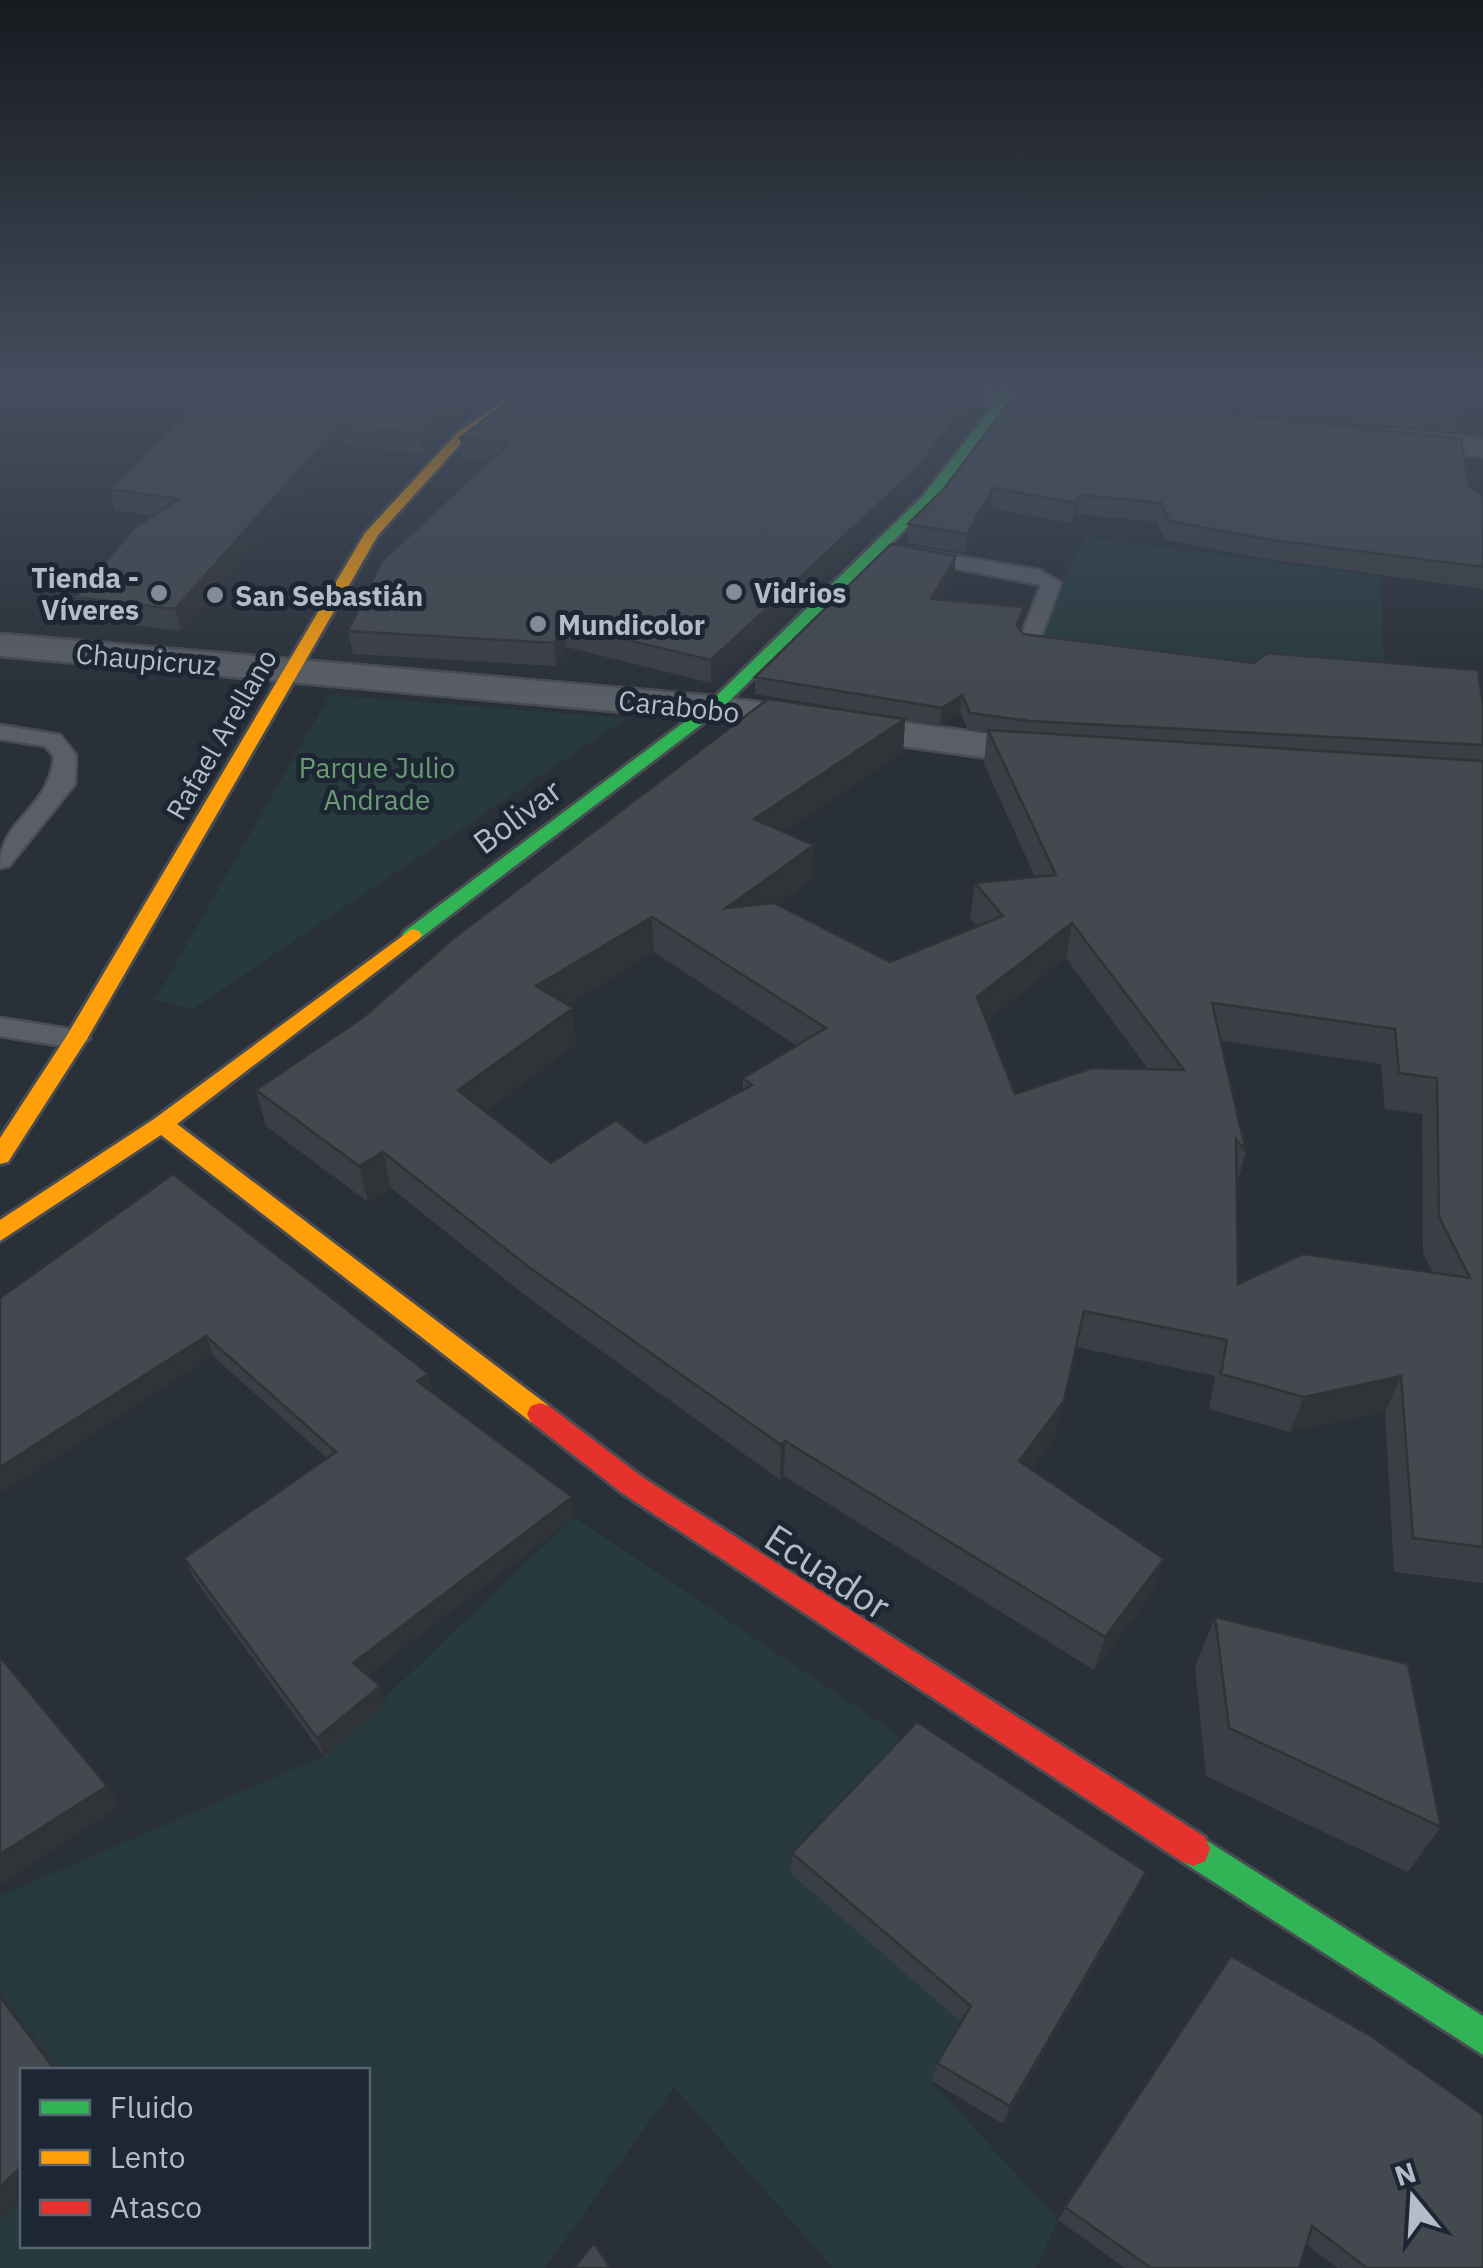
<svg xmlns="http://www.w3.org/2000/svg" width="1483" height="2268" font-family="'IBM Plex Sans',sans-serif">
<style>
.green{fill:#273a3e}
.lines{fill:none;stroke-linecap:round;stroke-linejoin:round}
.lane-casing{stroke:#484c53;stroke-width:5}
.street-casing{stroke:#484c53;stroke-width:5}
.fast-casing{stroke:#484c53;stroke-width:6}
.slow-casing{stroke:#484c53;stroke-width:6}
.jam-casing{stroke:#484c53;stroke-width:6}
.lane{fill:#5a5e66;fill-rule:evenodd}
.street{fill:#5a5e66;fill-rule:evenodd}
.fast{fill:#30b455;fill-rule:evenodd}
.slow{fill:#ff9f0a;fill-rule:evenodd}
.jam{fill:#e5322d;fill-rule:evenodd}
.wall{fill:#3a3f45;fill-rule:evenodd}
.shaded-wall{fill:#303338}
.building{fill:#444950;stroke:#303338;stroke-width:2.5;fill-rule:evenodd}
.poi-dot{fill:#848b96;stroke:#1d2633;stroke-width:4}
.labels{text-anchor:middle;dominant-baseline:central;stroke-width:10;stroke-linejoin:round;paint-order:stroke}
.far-poi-label{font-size:28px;font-weight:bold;fill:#b4bcc9;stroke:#1d2633;text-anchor:start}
.far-street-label{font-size:28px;fill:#b4bcc9;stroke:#1d2633}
.far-park-label{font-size:28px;fill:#6b9a76;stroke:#1d2633}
.street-label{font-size:32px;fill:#b4bcc9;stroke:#1d2633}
.near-street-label{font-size:38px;fill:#b4bcc9;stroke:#1d2633}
</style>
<rect width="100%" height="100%" fill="#2a3038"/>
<path class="green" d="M 1084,537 L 1381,576 L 1384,677 L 1034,640 Z
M 330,695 L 627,718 L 192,1009 L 155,1000 Z
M 574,1517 L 913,1745 L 791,1874 L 965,2025 L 932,2082 L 1058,2220 L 1036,2268 L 833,2268 L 674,2087 L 545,2268 L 0,2268 L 0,2221 L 22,2200 L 22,2246 L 368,2246 L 368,2070 L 59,2070 L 0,1991 L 0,1896 L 324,1756 Z"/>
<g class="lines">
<g class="lane-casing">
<path id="lane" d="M 915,549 L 1039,570 L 1061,583 L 1040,639 L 1068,648 L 1058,654 L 1018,643 L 1041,585 L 908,559 L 908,551 Z
M 0,725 L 60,735 L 76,755 L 75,784 L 9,866 L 0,868 C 0,817 49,812 54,756 L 45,746 L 0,739 Z
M 0,1018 L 76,1030 L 90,1039 L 76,1048 L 0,1036 Z"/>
</g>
<g class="street-casing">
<path id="street" d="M 859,383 L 945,383 L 1063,397 L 1077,406 L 1063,415 L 873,391 Z
M 1388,430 L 1483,439 L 1483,457 L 1377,445 L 1373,439 L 1377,433 Z
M 0,634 L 713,696 L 1061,744 L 1076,747 L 1082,756 L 1076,765 L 1061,768 L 713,720 L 0,656 Z"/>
</g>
<g class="fast-casing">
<path id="fast" d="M 1001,383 L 1013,383 L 1010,400 L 932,503 L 719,711 L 419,939 L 405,939 L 402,935 L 405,931 L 707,705 L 922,497 L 998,400 Z
M 1193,1832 L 1483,2016 L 1483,2055 L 1181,1861 L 1176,1849 L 1181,1837 Z"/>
</g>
<g class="slow-casing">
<path id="slow" d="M 532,383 L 545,383 L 466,438 L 378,535 L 87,1039 L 8,1162 L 0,1164 L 0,1138 L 66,1037 L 365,533 L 458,432 Z
M 412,929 L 419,931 L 422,935 L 419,939 L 177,1124 L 549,1406 L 553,1414 L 549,1422 L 540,1425 L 531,1422 L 161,1135 L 0,1241 L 0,1220 L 154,1119 Z"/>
</g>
<g class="jam-casing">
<path id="jam" d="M 540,1403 L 549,1406 L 642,1477 L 1205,1837 L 1210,1849 L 1205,1861 L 1193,1866 L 1181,1861 L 622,1493 L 531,1422 L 527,1414 L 531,1406 Z"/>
</g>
<use href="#lane" class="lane"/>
<use href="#street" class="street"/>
<use href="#fast" class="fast"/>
<use href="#slow" class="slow"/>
<use href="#jam" class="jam"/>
</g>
<path class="wall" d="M 209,383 L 514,383 L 449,426 L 422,454 L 342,445 L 181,631 L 83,619 L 76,597 L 153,516 L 115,510 L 110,489 L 218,384 Z
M 1023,383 L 1463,383 L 1462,412 L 1456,432 L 1024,387 Z
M 1017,392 L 1469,487 L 1483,495 L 1483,589 L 1260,558 L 1165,540 L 1157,522 L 1077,514 L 1072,523 L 991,508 L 965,553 L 907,543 L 908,524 L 943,490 Z
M 979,406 L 913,490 L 711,683 L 566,647 L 556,666 L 353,654 L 348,631 L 489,461 L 462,458 L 460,438 Z
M 954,572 L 939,599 L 1022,623 L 1019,629 L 1023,634 L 1483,705 L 1483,1583 L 1394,1572 L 1385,1412 L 1290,1432 L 1209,1409 L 1215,1376 L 1076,1347 L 1055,1436 L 1031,1469 L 1152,1593 L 1094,1670 L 784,1476 L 780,1480 L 531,1300 L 391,1188 L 368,1202 L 266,1126 L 256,1090 L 875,714 L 755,694 L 755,677 ZM 960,712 L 968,730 L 987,733 L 984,764 L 1035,877 L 975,883 L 970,918 L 977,926 L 890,962 L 777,905 L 813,879 L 784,832 L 903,752 L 905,720 L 940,726 ZM 654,952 L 797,1046 L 743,1078 L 743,1089 L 645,1143 L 551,1163 L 485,1111 L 576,1044 L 567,1005 ZM 1066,958 L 1148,1069 L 1015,1094 L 987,1021 ZM 1221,1041 L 1381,1064 L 1385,1109 L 1422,1114 L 1423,1253 L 1433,1273 L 1238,1284 L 1237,1183 L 1246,1152 Z
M 0,1298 L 429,1374 L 433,1393 L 574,1517 L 368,1675 L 386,1704 L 324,1756 L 193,1577 L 184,1558 L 327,1458 L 213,1356 Z
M 1215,1617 L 1441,1827 L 1408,1872 L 1206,1776 L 1195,1667 Z
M 792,1853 L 1146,1872 L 1136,1894 L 1003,2124 L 932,2081 L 937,2063 L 961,2022 L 791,1874 Z
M 1231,1956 L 1483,2268 L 1338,2268 L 1306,2244 L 1299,2268 L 1125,2268 L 1058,2220 Z"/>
<path class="shaded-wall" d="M 482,383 L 514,383 L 449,426 L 422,454 L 420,434 L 446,406 Z
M 981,387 L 979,406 L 913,490 L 711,683 L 711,660 Z
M 339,425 L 342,445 L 181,631 L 175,609 Z
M 993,488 L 991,508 L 965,553 L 967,534 Z
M 1080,495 L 1077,514 L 1072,523 L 1074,503 Z
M 956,556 L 954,572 L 930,615 L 931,599 Z
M 1024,607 L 1022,623 L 1015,642 L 1017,625 Z
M 564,625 L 566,647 L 556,666 L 554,643 Z
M 962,695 L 960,712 L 940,726 L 942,708 Z
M 905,719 L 903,752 L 753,853 L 754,819 Z
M 814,845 L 813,879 L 727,943 L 726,908 Z
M 652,917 L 654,952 L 540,1022 L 536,986 Z
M 1072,923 L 1066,958 L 973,1032 L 977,997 Z
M 573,1008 L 576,1044 L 464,1126 L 458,1090 Z
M 383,1152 L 391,1188 L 368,1202 L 359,1166 Z
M 206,1336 L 213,1356 L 0,1494 L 0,1467 Z
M 429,1374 L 433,1394 L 417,1381 Z
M 1401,1376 L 1385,1412 L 1290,1432 L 1304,1397 Z
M 1064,1401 L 1055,1436 L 1012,1496 L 1019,1461 Z
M 785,1441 L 784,1476 L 780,1480 L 781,1445 Z
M 572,1497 L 574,1517 L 360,1681 L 353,1663 Z
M 1164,1559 L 1152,1593 L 1094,1670 L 1105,1637 Z
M 380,1686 L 386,1704 L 324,1756 L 317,1738 Z
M 107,1786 L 121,1806 L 0,1885 L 0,1854 Z
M 1146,1872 L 1136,1894 L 1003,2124 L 1010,2106 Z
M 0,1991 L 59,2070 L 55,2070 L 0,1997 Z
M 22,2166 L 22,2200 L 0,2221 L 0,2187 Z"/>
<path class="building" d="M 219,383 L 482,383 L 446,406 L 420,434 L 339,425 L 175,609 L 76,597 L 135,527 L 179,499 L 110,489 Z
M 533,383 L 948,383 L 981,387 L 915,470 L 711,660 L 564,625 L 554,643 L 348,631 L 382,561 L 509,443 L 460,438 Z
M 1183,383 L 1462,383 L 1462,412 Z
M 1017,392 L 1461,439 L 1469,487 L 1483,495 L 1483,567 L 1265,539 L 1169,521 L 1161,503 L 1080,495 L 1074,503 L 993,488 L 967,534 L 908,524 L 943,490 Z
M 891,544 L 956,556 L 931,599 L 1024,607 L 1017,625 L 1023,634 L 1254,663 L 1268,653 L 1478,670 L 1483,705 L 1483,745 L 1029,721 L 970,713 L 962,695 L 942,708 L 755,677 Z
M 768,699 L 905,719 L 754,819 L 814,845 L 726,908 L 774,903 L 890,962 L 1003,916 L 975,883 L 1056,875 L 988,730 L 1483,761 L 1483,1547 L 1413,1538 L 1401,1376 L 1304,1397 L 1221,1374 L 1227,1340 L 1084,1311 L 1064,1401 L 1019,1461 L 1164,1559 L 1105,1637 L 785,1441 L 781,1445 L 526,1265 L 383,1152 L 359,1166 L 256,1090 L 365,1016 L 454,938 ZM 652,917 L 826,1028 L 743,1078 L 752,1085 L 645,1143 L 616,1120 L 551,1163 L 458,1090 L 573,1008 L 536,986 ZM 1072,923 L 1184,1070 L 1092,1068 L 1015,1094 L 977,997 ZM 1212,1003 L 1395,1029 L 1399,1073 L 1437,1078 L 1439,1217 L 1470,1278 L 1303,1254 L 1238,1284 L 1236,1139 L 1246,1152 Z
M 173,1174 L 429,1374 L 417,1381 L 572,1497 L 353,1663 L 380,1686 L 317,1738 L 184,1558 L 336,1452 L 206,1336 L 0,1467 L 0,1298 Z
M 1215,1617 L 1408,1664 L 1441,1827 L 1229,1728 Z
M 0,1657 L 107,1786 L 0,1854 Z
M 917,1722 L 1146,1872 L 1010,2106 L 937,2063 L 971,2006 L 792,1853 Z
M 1231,1956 L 1371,2036 L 1483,2115 L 1483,2268 L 1367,2268 L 1312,2226 L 1299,2268 L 1151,2268 L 1065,2207 Z
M 0,1997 L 55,2070 L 22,2070 L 22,2166 L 0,2187 Z
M 594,2243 L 610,2268 L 574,2268 Z"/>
<linearGradient id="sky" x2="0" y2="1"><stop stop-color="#171a1f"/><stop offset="0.55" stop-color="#444e5e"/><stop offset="1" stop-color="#444e5e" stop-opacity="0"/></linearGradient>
<rect width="1483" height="701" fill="url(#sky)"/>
<g class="poi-dot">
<circle cx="734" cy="592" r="10"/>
<circle cx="159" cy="593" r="10"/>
<circle cx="215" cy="595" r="10"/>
<circle cx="538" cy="624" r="10"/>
</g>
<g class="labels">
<g class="far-poi-label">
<text x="139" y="577" text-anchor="end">Tienda -<tspan x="139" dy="32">Víveres</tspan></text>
<text x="754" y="592">Vidrios</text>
<text x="235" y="595">San Sebastián</text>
<text x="558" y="624">Mundicolor</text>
</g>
<g class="far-street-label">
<text transform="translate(146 659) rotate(5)">Chaupicruz</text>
<text transform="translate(679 706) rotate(6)">Carabobo</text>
<text transform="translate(221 734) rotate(-60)">Rafael Arellano</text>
</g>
<g class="far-park-label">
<text x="377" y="767">Parque Julio<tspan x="377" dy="32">Andrade</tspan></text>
</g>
<g class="street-label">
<text transform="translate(517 816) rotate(-37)">Bolivar</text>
</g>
<g class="near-street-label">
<text transform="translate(828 1571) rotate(33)">Ecuador</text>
</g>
</g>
<rect x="20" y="2068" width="350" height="180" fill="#1d2633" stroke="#59626f" stroke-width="2.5"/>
<rect x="40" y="2100" width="50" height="15" fill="#30b455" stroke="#59626f" stroke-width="2.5"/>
<text x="110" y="2118" font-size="30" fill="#b4bcc9">Fluido</text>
<rect x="40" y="2150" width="50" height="15" fill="#ff9f0a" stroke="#59626f" stroke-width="2.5"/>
<text x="110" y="2168" font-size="30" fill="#b4bcc9">Lento</text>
<rect x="40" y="2200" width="50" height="15" fill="#e5322d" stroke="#59626f" stroke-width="2.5"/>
<text x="110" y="2218" font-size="30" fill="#b4bcc9">Atasco</text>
<g transform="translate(1413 2198) rotate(342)" stroke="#1d2633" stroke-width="8" paint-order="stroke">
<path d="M0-8L18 38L0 25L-18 38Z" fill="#b4bcc9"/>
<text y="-15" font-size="28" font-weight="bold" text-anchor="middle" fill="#b4bcc9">N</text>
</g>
</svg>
